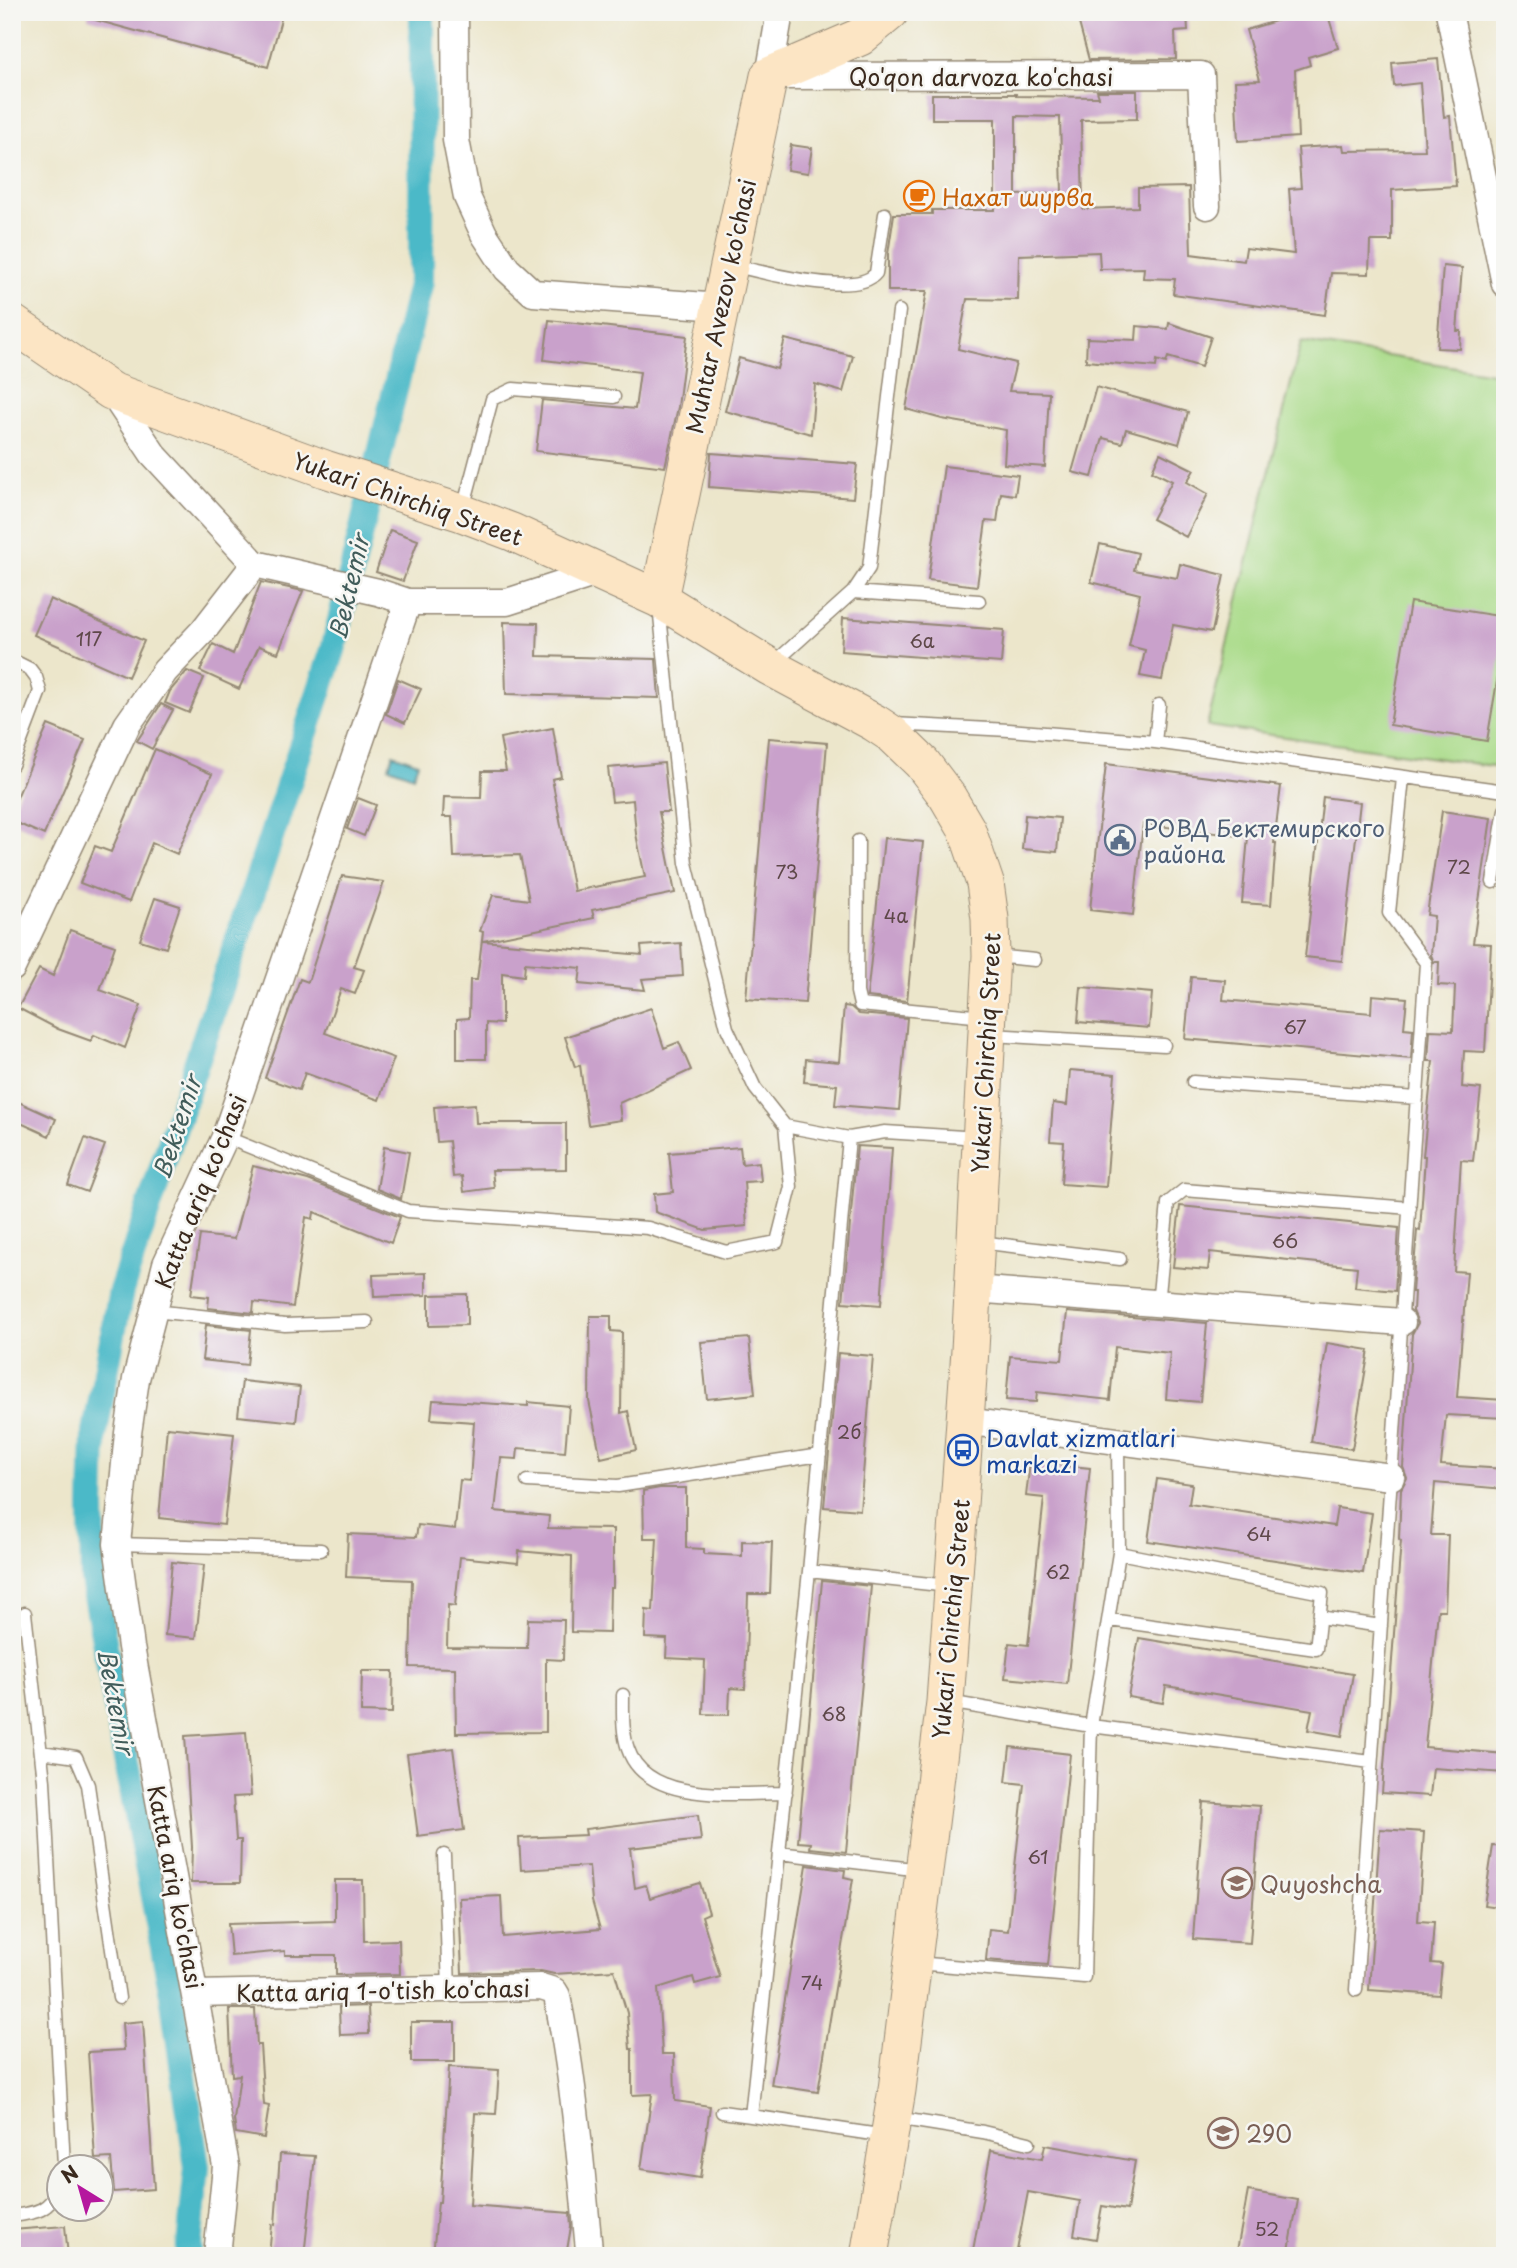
<svg xmlns="http://www.w3.org/2000/svg" width="1517" height="2268" font-family="'Playpen Sans',sans-serif">
<style>
.green{fill:#aadb8a;stroke:#728254;stroke-width:2}
.water{fill:#4cb9c8;stroke:#447273;stroke-width:2}
.lines{fill:none;stroke-linecap:round;stroke-linejoin:round}
.canal{stroke:#4cb9c8;stroke-width:26}
.building{fill:#c9a1cb;fill-rule:evenodd}
.lane-casing{stroke:#948874;stroke-width:15}
.street-casing{stroke:#948874;stroke-width:29}
.secondary-casing{stroke:#948874;stroke-width:39}
.lane{stroke:#fff;stroke-width:12}
.street{stroke:#fff;stroke-width:26}
.secondary{stroke:#fce5c4;stroke-width:37}
.labels{text-anchor:middle;dominant-baseline:central;stroke-width:5;stroke-linejoin:round;paint-order:stroke}
.number-label{font-size:19px;fill:#5e4849}
.street-label{font-size:23px;fill:#3b2a1e;stroke:#f6f6f2}
.food-label{font-size:23px;fill:#c56008;stroke:#f6f6f2;text-anchor:start}
.service-label{font-size:23px;fill:#4e5e75;stroke:#f6f6f2;text-anchor:start}
.transit-label{font-size:23px;fill:#164399;stroke:#f6f6f2;text-anchor:start}
.education-label{font-size:23px;fill:#785e54;stroke:#f6f6f2;text-anchor:start}
.water-label{font-size:24px;font-style:italic;fill:#415c5a;stroke:#f6f6f2}
</style>
<rect width="100%" height="100%" fill="#f6f6f2"/>
<filter id="ink" filterUnits="userSpaceOnUse"><feTurbulence type="fractalNoise" baseFrequency=".0143" numOctaves="2"/><feDisplacementMap in="SourceGraphic" scale="14" xChannelSelector="R" yChannelSelector="G"/><feConvolveMatrix kernelMatrix="1 2 1 2 8 2 1 2 1" color-interpolation-filters="sRGB"/></filter>
<filter id="wash" filterUnits="userSpaceOnUse"><feTurbulence type="fractalNoise" baseFrequency=".00686" numOctaves="4" result="noise"/><feDisplacementMap in="SourceGraphic" scale="28" xChannelSelector="R" yChannelSelector="G"/><feGaussianBlur stdDeviation="1.57" result="paint"/><feColorMatrix in="noise" values="0 0 0 0 0 0 0 0 0 0 0 0 0 0 0 0 0 1.4 0 .05"/><feComposite in="paint" operator="in"/></filter>
<g filter="url(#wash)">
<rect width="100%" height="100%" fill="#ece6cb"/>
<path class="green" d="M 1301,342 L 1505,375 L 1505,729 L 1500,767 L 1207,726 Z"/>
<path class="water" d="M 393,754 L 418,763 L 413,776 L 389,767 Z"/>
<g class="lines">
<path class="canal" d="M 188,2256 L 197,2167 L 172,1994 L 120,1728 L 93,1579 L 92,1506 L 94,1437 L 121,1291 L 333,650 L 421,281 L 422,12"/>
</g>
<g id="blocks">
<path class="building" d="M 89,12 L 283,12 L 268,67 L 88,18 Z
M 1076,12 L 1187,12 L 1188,31 L 1175,32 L 1176,59 L 1089,60 Z
M 1311,12 L 1327,12 L 1338,48 L 1308,57 L 1310,65 L 1295,70 L 1298,137 L 1238,141 L 1235,81 L 1260,80 L 1246,30 L 1295,15 L 1296,17 Z
M 1438,59 L 1444,117 L 1450,116 L 1456,186 L 1392,190 L 1392,241 L 1370,241 L 1369,274 L 1331,273 L 1325,315 L 1173,294 L 1175,279 L 1143,278 L 1144,268 L 1100,269 L 1099,252 L 1019,255 L 1018,300 L 967,299 L 958,349 L 1016,363 L 1009,391 L 1049,393 L 1045,467 L 1004,464 L 1006,430 L 942,419 L 906,409 L 927,291 L 888,291 L 888,254 L 894,214 L 932,214 L 932,210 L 995,210 L 995,119 L 932,119 L 932,94 L 1016,94 L 1016,96 L 1099,97 L 1097,91 L 1137,91 L 1137,119 L 1081,120 L 1083,209 L 1138,207 L 1138,188 L 1189,187 L 1191,254 L 1244,261 L 1246,248 L 1294,254 L 1289,189 L 1301,188 L 1298,148 L 1343,145 L 1344,151 L 1425,150 L 1420,83 L 1394,86 L 1392,63 ZM 1016,116 L 1060,117 L 1062,193 L 1016,195 Z
M 791,145 L 812,148 L 808,173 L 787,170 Z
M 1443,266 L 1462,268 L 1457,331 L 1461,331 L 1460,349 L 1437,348 Z
M 549,320 L 687,336 L 678,407 L 665,467 L 536,451 L 542,400 L 635,409 L 640,372 L 544,360 Z
M 1169,323 L 1211,337 L 1201,367 L 1168,357 L 1166,363 L 1157,360 L 1156,367 L 1086,361 L 1087,338 L 1136,340 L 1137,326 L 1168,329 Z
M 785,339 L 853,356 L 843,392 L 815,384 L 811,434 L 725,411 L 739,358 L 777,369 Z
M 1096,387 L 1188,412 L 1179,444 L 1126,429 L 1122,443 L 1103,438 L 1092,477 L 1072,472 Z
M 711,453 L 857,464 L 853,498 L 709,487 Z
M 1160,453 L 1194,470 L 1187,482 L 1208,494 L 1186,537 L 1152,519 L 1172,481 L 1152,471 Z
M 944,466 L 1018,475 L 1015,495 L 1001,493 L 997,522 L 986,521 L 977,586 L 928,580 Z
M 390,530 L 418,540 L 403,581 L 376,572 Z
M 1100,544 L 1138,553 L 1134,570 L 1177,578 L 1180,564 L 1224,575 L 1212,632 L 1173,625 L 1162,680 L 1140,676 L 1145,650 L 1129,646 L 1140,594 L 1091,582 Z
M 261,582 L 303,591 L 278,653 L 259,646 L 239,689 L 200,671 L 213,644 L 233,654 Z
M 50,599 L 144,641 L 128,677 L 34,635 Z
M 1410,602 L 1505,617 L 1505,634 L 1487,741 L 1390,725 Z
M 843,618 L 1004,630 L 1001,663 L 841,651 Z
M 504,622 L 538,623 L 537,656 L 656,659 L 659,698 L 506,694 Z
M 187,671 L 204,678 L 189,713 L 165,703 L 170,691 Z
M 398,679 L 421,689 L 405,723 L 386,714 Z
M 161,704 L 173,710 L 152,749 L 137,741 Z
M 48,725 L 85,740 L 44,835 L 12,821 L 12,809 Z
M 553,728 L 561,777 L 552,779 L 574,891 L 645,877 L 636,834 L 633,800 L 612,802 L 608,768 L 664,763 L 669,812 L 659,812 L 675,893 L 592,910 L 594,918 L 483,941 L 642,955 L 641,946 L 681,943 L 683,976 L 642,979 L 645,990 L 579,984 L 581,968 L 525,963 L 524,976 L 502,973 L 502,1024 L 486,1023 L 486,1059 L 457,1059 L 457,1019 L 469,1018 L 470,980 L 477,980 L 483,932 L 480,931 L 493,895 L 529,900 L 520,855 L 454,857 L 452,817 L 443,817 L 444,797 L 481,798 L 482,771 L 506,771 L 500,738 Z
M 769,738 L 827,743 L 805,1003 L 746,999 Z
M 155,749 L 212,774 L 177,854 L 152,843 L 129,902 L 80,883 L 95,846 L 111,852 Z
M 1106,764 L 1281,786 L 1274,843 L 1276,843 L 1271,905 L 1242,903 L 1248,837 L 1143,824 L 1133,915 L 1090,910 Z
M 1323,797 L 1360,802 L 1342,961 L 1305,957 Z
M 358,798 L 376,805 L 364,836 L 347,829 Z
M 1442,811 L 1491,818 L 1473,943 L 1491,944 L 1485,1052 L 1464,1051 L 1462,1087 L 1481,1089 L 1473,1161 L 1461,1160 L 1454,1271 L 1467,1272 L 1457,1397 L 1505,1400 L 1505,1418 L 1446,1415 L 1441,1465 L 1505,1469 L 1505,1489 L 1435,1483 L 1431,1535 L 1448,1535 L 1445,1610 L 1438,1610 L 1425,1747 L 1505,1754 L 1505,1773 L 1433,1768 L 1430,1796 L 1382,1793 L 1401,1540 L 1399,1539 L 1401,1489 L 1407,1478 L 1403,1467 L 1412,1334 L 1418,1323 L 1413,1311 L 1414,1292 L 1412,1292 L 1417,1230 L 1420,1231 L 1425,1156 L 1423,1156 L 1433,1061 L 1428,1061 L 1430,1030 L 1453,1031 L 1455,986 L 1438,985 L 1439,962 L 1434,962 L 1431,955 L 1434,916 L 1427,915 Z
M 1025,815 L 1060,818 L 1057,852 L 1022,849 Z
M 884,838 L 923,842 L 907,1001 L 867,997 Z
M 342,876 L 384,882 L 354,967 L 364,970 L 355,994 L 341,989 L 325,1033 L 394,1058 L 379,1100 L 305,1073 L 299,1090 L 265,1078 L 300,979 L 308,982 Z
M 155,898 L 180,906 L 166,948 L 140,940 Z
M 70,930 L 115,946 L 100,990 L 141,1005 L 125,1048 L 94,1035 L 91,1041 L 58,1029 L 18,1008 L 39,969 L 53,976 Z
M 1191,977 L 1225,980 L 1223,1000 L 1371,1013 L 1372,995 L 1407,998 L 1404,1028 L 1413,1029 L 1411,1059 L 1185,1039 Z
M 1081,987 L 1152,993 L 1149,1028 L 1078,1022 Z
M 844,1006 L 851,1007 L 859,1014 L 907,1018 L 899,1110 L 835,1105 L 837,1085 L 804,1082 L 806,1059 L 839,1062 Z
M 651,1008 L 664,1048 L 679,1042 L 691,1070 L 619,1103 L 621,1120 L 588,1125 L 580,1065 L 575,1067 L 565,1037 Z
M 1070,1070 L 1115,1074 L 1106,1187 L 1061,1184 L 1064,1142 L 1050,1141 L 1053,1103 L 1067,1105 Z
M 12,1099 L 56,1119 L 49,1136 L 12,1119 Z
M 475,1104 L 476,1123 L 566,1123 L 566,1169 L 492,1170 L 494,1188 L 464,1192 L 462,1176 L 453,1177 L 449,1141 L 437,1142 L 434,1107 Z
M 85,1138 L 105,1145 L 87,1192 L 68,1185 Z
M 857,1146 L 892,1148 L 881,1305 L 843,1302 Z
M 384,1147 L 409,1152 L 401,1199 L 377,1189 Z
M 740,1147 L 742,1164 L 759,1162 L 761,1181 L 744,1182 L 747,1226 L 705,1230 L 655,1212 L 654,1194 L 673,1192 L 669,1153 Z
M 253,1166 L 308,1180 L 400,1217 L 391,1243 L 314,1212 L 313,1219 L 306,1217 L 293,1307 L 254,1302 L 253,1313 L 208,1308 L 209,1297 L 191,1295 L 200,1235 L 234,1239 Z
M 1180,1206 L 1399,1228 L 1395,1291 L 1355,1287 L 1357,1267 L 1210,1252 L 1208,1270 L 1173,1267 Z
M 426,1273 L 426,1295 L 374,1297 L 373,1275 Z
M 467,1294 L 467,1325 L 429,1326 L 429,1295 Z
M 1067,1312 L 1207,1323 L 1200,1402 L 1166,1399 L 1170,1353 L 1115,1347 L 1110,1400 L 1037,1392 L 1036,1402 L 1006,1400 L 1010,1356 L 1062,1360 Z
M 590,1316 L 611,1316 L 611,1331 L 622,1332 L 621,1413 L 628,1411 L 636,1450 L 601,1458 L 589,1401 Z
M 206,1325 L 251,1330 L 247,1365 L 202,1360 Z
M 749,1338 L 755,1394 L 707,1399 L 701,1342 Z
M 1327,1343 L 1369,1350 L 1352,1449 L 1311,1442 Z
M 838,1353 L 873,1356 L 860,1510 L 824,1507 Z
M 242,1381 L 300,1387 L 296,1422 L 238,1416 Z
M 433,1400 L 528,1406 L 528,1402 L 569,1406 L 565,1452 L 518,1448 L 517,1459 L 501,1458 L 495,1511 L 549,1516 L 548,1528 L 613,1529 L 613,1588 L 610,1588 L 609,1633 L 571,1632 L 572,1556 L 519,1551 L 518,1563 L 460,1557 L 455,1606 L 448,1605 L 447,1647 L 527,1648 L 528,1619 L 564,1620 L 563,1660 L 546,1659 L 546,1732 L 456,1733 L 455,1668 L 410,1667 L 412,1580 L 346,1577 L 348,1534 L 416,1537 L 418,1525 L 455,1529 L 460,1480 L 470,1481 L 474,1422 L 431,1419 Z
M 167,1427 L 234,1434 L 224,1525 L 159,1518 Z
M 1030,1462 L 1090,1468 L 1067,1684 L 1005,1678 L 1009,1643 L 1028,1645 L 1044,1498 L 1026,1496 Z
M 1157,1479 L 1192,1484 L 1189,1504 L 1334,1526 L 1337,1508 L 1372,1513 L 1363,1573 L 1148,1541 Z
M 660,1488 L 686,1488 L 686,1548 L 704,1549 L 704,1554 L 742,1556 L 742,1541 L 772,1542 L 770,1594 L 748,1594 L 745,1689 L 730,1688 L 729,1715 L 703,1714 L 705,1660 L 666,1658 L 667,1639 L 645,1638 L 646,1610 L 653,1611 L 657,1538 L 644,1538 L 643,1491 Z
M 172,1562 L 204,1565 L 196,1638 L 165,1635 Z
M 822,1581 L 871,1586 L 846,1852 L 810,1848 L 811,1843 L 798,1842 Z
M 1139,1638 L 1353,1674 L 1342,1736 L 1308,1730 L 1312,1710 L 1166,1686 L 1163,1703 L 1128,1697 Z
M 362,1671 L 393,1671 L 392,1713 L 361,1712 Z
M 246,1732 L 251,1796 L 233,1797 L 236,1840 L 241,1840 L 240,1883 L 191,1883 L 192,1847 L 185,1736 Z
M 1010,1747 L 1070,1754 L 1048,1965 L 986,1960 L 989,1929 L 1008,1931 L 1024,1784 L 1006,1782 Z
M 453,1748 L 464,1830 L 418,1836 L 407,1754 Z
M 1203,1802 L 1260,1806 L 1250,1943 L 1193,1939 Z
M 698,1815 L 701,1840 L 630,1848 L 635,1888 L 646,1885 L 650,1898 L 700,1883 L 709,1913 L 702,1916 L 720,1977 L 695,1984 L 693,1977 L 658,1988 L 662,2054 L 674,2054 L 675,2101 L 710,2106 L 700,2178 L 641,2169 L 652,2094 L 632,2095 L 632,2049 L 630,2049 L 627,2013 L 614,1970 L 554,1974 L 541,1971 L 462,1973 L 459,1898 L 501,1896 L 503,1937 L 600,1929 L 592,1901 L 589,1866 L 521,1870 L 519,1838 L 586,1835 L 585,1829 Z
M 1380,1829 L 1424,1832 L 1418,1921 L 1434,1922 L 1431,1963 L 1442,1964 L 1439,1995 L 1369,1990 Z
M 1493,1846 L 1505,1847 L 1505,1908 L 1484,1905 Z
M 807,1865 L 845,1870 L 844,1877 L 853,1879 L 818,2092 L 771,2085 Z
M 335,1880 L 363,1880 L 364,1941 L 399,1940 L 400,1974 L 336,1975 L 336,1955 L 285,1955 L 285,1951 L 231,1956 L 228,1924 L 335,1921 Z
M 368,2006 L 369,2034 L 340,2035 L 339,2007 Z
M 229,2009 L 255,2009 L 257,2045 L 260,2045 L 264,2105 L 269,2106 L 264,2138 L 236,2133 L 234,2120 L 240,2075 L 232,2076 Z
M 143,2021 L 154,2189 L 114,2192 L 111,2158 L 95,2159 L 88,2052 L 124,2050 L 122,2023 Z
M 411,2022 L 455,2022 L 455,2062 L 411,2062 Z
M 449,2067 L 499,2070 L 496,2114 L 475,2113 L 470,2205 L 570,2213 L 571,2227 L 566,2256 L 433,2256 L 438,2202 L 440,2202 Z
M 1045,2145 L 1135,2161 L 1127,2210 L 1102,2206 L 1096,2239 L 1074,2235 L 1080,2201 L 1028,2192 L 1016,2256 L 972,2256 L 991,2150 L 1042,2159 Z
M 280,2154 L 315,2156 L 304,2256 L 269,2256 L 272,2224 L 275,2225 Z
M 1248,2191 L 1298,2200 L 1288,2256 L 1236,2256 Z
M 65,2226 L 68,2256 L 12,2256 L 12,2230 Z"/>
</g>
</g>
<g filter="url(#ink)">
<use href="#blocks" fill-opacity="0" stroke="#948874" stroke-width="2"/>
<g class="lines">
<g class="lane-casing">
<path id="lane" d="M 732,265 C 761,272 857,298 876,273 L 885,214
M 463,509 L 492,399 L 513,389 L 614,397
M 853,592 L 979,601
M 12,660 L 30,669 L 36,677 L 40,691 L 12,765
M 773,664 L 853,592 L 869,568 L 899,311
M 893,724 L 1009,730 L 1155,742 L 1505,791
M 1155,742 L 1159,705
M 858,841 L 857,992 L 860,1005 L 984,1017
M 1493,882 L 1505,810
M 994,956 L 1035,960
M 991,1035 L 1164,1045
M 1193,1082 L 1417,1098
M 785,1126 L 849,1138 L 885,1132 L 979,1138
M 225,1137 L 408,1211 L 648,1228 L 726,1252 L 777,1242 L 791,1187 L 785,1126 L 755,1088 L 727,1028 L 686,863 L 659,606
M 849,1138 L 809,1571 L 751,2116 L 886,2136
M 979,1242 L 1120,1259
M 1158,1304 L 1168,1203 L 1184,1190 L 1410,1208
M 154,1311 L 285,1325 L 367,1322
M 527,1481 L 618,1486 L 820,1455
M 117,1544 L 321,1550
M 809,1571 L 949,1586
M 25,1613 L 44,1781 L 64,2166
M 1319,1617 L 1381,1626
M 1110,1620 L 1316,1649 L 1322,1593 L 1119,1553
M 623,1695 C 623,1713 622,1732 628,1749 C 647,1805 739,1793 786,1793
M 948,1702 L 1091,1726 L 1119,1553 L 1118,1443
M 41,1752 L 76,1757 L 88,1785 L 119,1998
M 779,1853 L 921,1870
M 444,1855 L 449,1988
M 916,1963 L 1084,1977 L 1091,1726 L 1371,1762
M 1356,1990 L 1426,963 L 1389,913 L 1403,778
M 722,2112 L 751,2116
M 896,2118 L 983,2132 L 1029,2143
M 12,2216 C 37,2213 48,2211 60,2188"/>
</g>
<g class="street-casing">
<path id="street" d="M 455,12 L 456,140 L 467,197 L 484,234 L 507,269 L 533,293 L 720,307
M 780,12 L 769,76 L 1201,75 L 1207,206
M 1449,12 L 1505,284
M 111,391 L 153,454 L 255,564 L 378,592 L 408,602 L 507,602 L 600,572
M 12,968 L 127,725 L 165,671 L 203,631 L 255,564
M 973,1289 L 1402,1322
M 965,1421 L 1391,1477
M 196,1994 L 541,1987 L 554,1991 L 557,1996 C 574,2080 581,2165 589,2250 L 587,2256
M 217,2256 L 226,2166 L 131,1647 L 117,1544 L 128,1433 L 136,1379 L 166,1264 L 225,1137 L 408,602"/>
</g>
<g class="secondary-casing">
<path id="secondary" d="M 12,323 L 111,391 L 325,469 L 462,513 L 512,532 L 659,599 L 770,667 L 875,723 L 893,735 L 922,763 L 947,796 L 967,830 L 985,883 L 990,919 L 991,956 L 970,1350 L 945,1702 L 897,2090 L 869,2256
M 659,599 L 769,76 L 860,37 L 890,12"/>
</g>
<use href="#lane" class="lane"/>
<use href="#street" class="street"/>
<use href="#secondary" class="secondary"/>
</g>
</g>
<defs>
<g id="cafe-ring" transform="scale(1.575)"><circle r="9.5" fill="#f6f6f2" stroke="#e8710a" stroke-width="1.5"/><path d="M-5.5-4.5H6V0H3Q3 3.5 0 3.5H-2.5Q-5.5 3.5-5.5 0ZM3-3.2v2h1.7v-2ZM-6 4.5H4V6H-6Z" fill="#e8710a"/></g>
<g id="civic-ring" transform="scale(1.575)"><circle r="9.5" fill="#f6f6f2" stroke="#5c6f8a" stroke-width="1.5"/><path d="M-.6-6.5H3V-4.5H.6V-3L4-1V1h2V6H-6V1h2V-1L-.6-3ZM-1.2 2.5V6h2.4V2.5Z" fill="#5c6f8a"/></g>
<g id="bus-ring" transform="scale(1.575)"><circle r="9.5" fill="#f6f6f2" stroke="#1a4fb4" stroke-width="1.5"/><path d="M-5-6H5V4H4V6H2V4H-2V6H-4V4H-5ZM-3.5-4V0h7V-4ZM-3.5 1.2v1.5H-2V1.2ZM2 1.2v1.5H3.5V1.2Z" fill="#1a4fb4"/></g>
<g id="school-ring" transform="scale(1.575)"><circle r="9.5" fill="#f6f6f2" stroke="#8d6e63" stroke-width="1.5"/><path d="M0-5L7-2L0 1L-7-2ZM-4 1L0 2.5L4 1V4Q0 6-4 4Z" fill="#8d6e63"/></g>
</defs>
<g fill-rule="evenodd">
<use href="#cafe-ring" x="919" y="196"/>
<use href="#civic-ring" x="1120" y="840"/>
<use href="#bus-ring" x="963" y="1450"/>
<use href="#school-ring" x="1237" y="1883"/>
<use href="#school-ring" x="1223" y="2133"/>
</g>
<g class="labels">
<g class="number-label">
<text x="89" y="638">117</text>
<text x="922" y="640">6а</text>
<text x="1459" y="866">72</text>
<text x="787" y="871">73</text>
<text x="896" y="915">4а</text>
<text x="1295" y="1026">67</text>
<text x="1285" y="1240">66</text>
<text x="849" y="1431">2б</text>
<text x="1259" y="1533">64</text>
<text x="1058" y="1571">62</text>
<text x="834" y="1713">68</text>
<text x="1038" y="1856">61</text>
<text x="812" y="1982">74</text>
<text x="1267" y="2228">52</text>
</g>
<g class="street-label">
<text x="981" y="76">Qo'qon darvoza ko'chasi</text>
<text transform="translate(720 306) rotate(-78)">Muhtar Avezov ko'chasi</text>
<text transform="translate(408 498) rotate(19)">Yukari Chirchiq Street</text>
<text transform="translate(985 1053) rotate(-87)">Yukari Chirchiq Street</text>
<text transform="translate(200 1191) rotate(-68)">Katta ariq ko'chasi</text>
<text transform="translate(950 1619) rotate(-85)">Yukari Chirchiq Street</text>
<text transform="translate(176 1887) rotate(79)">Katta ariq ko'chasi</text>
<text transform="translate(383 1990) rotate(-1)">Katta ariq 1-o'tish ko'chasi</text>
</g>
<g class="food-label">
<text x="942" y="196">Нахат шурва</text>
</g>
<g class="service-label">
<text x="1143" y="827">РОВД Бектемирского<tspan x="1143" dy="26">района</tspan></text>
</g>
<g class="transit-label">
<text x="986" y="1437">Davlat xizmatlari<tspan x="986" dy="26">markazi</tspan></text>
</g>
<g class="education-label">
<text x="1260" y="1883">Quyoshcha</text>
<text x="1246" y="2133">290</text>
</g>
<g class="water-label">
<text transform="translate(348 587) rotate(-77)">Bektemir</text>
<text transform="translate(176 1127) rotate(-72)">Bektemir</text>
<text transform="translate(117 1701) rotate(79)">Bektemir</text>
</g>
</g>
<rect width="1517" height="2268" fill="none" stroke="#f6f6f2" stroke-width="42"/>
<g transform="translate(80 2188) rotate(323)"><circle r="33" fill="#f6f6f2" stroke="#aba49d" stroke-width="2"/>
<path d="M0-5L12 26L0 18L-12 26Z" fill="#b5179e"/>
<text y="-10" font-size="19" font-weight="bold" text-anchor="middle" fill="#3b2a1e">N</text>
</g>
</svg>
